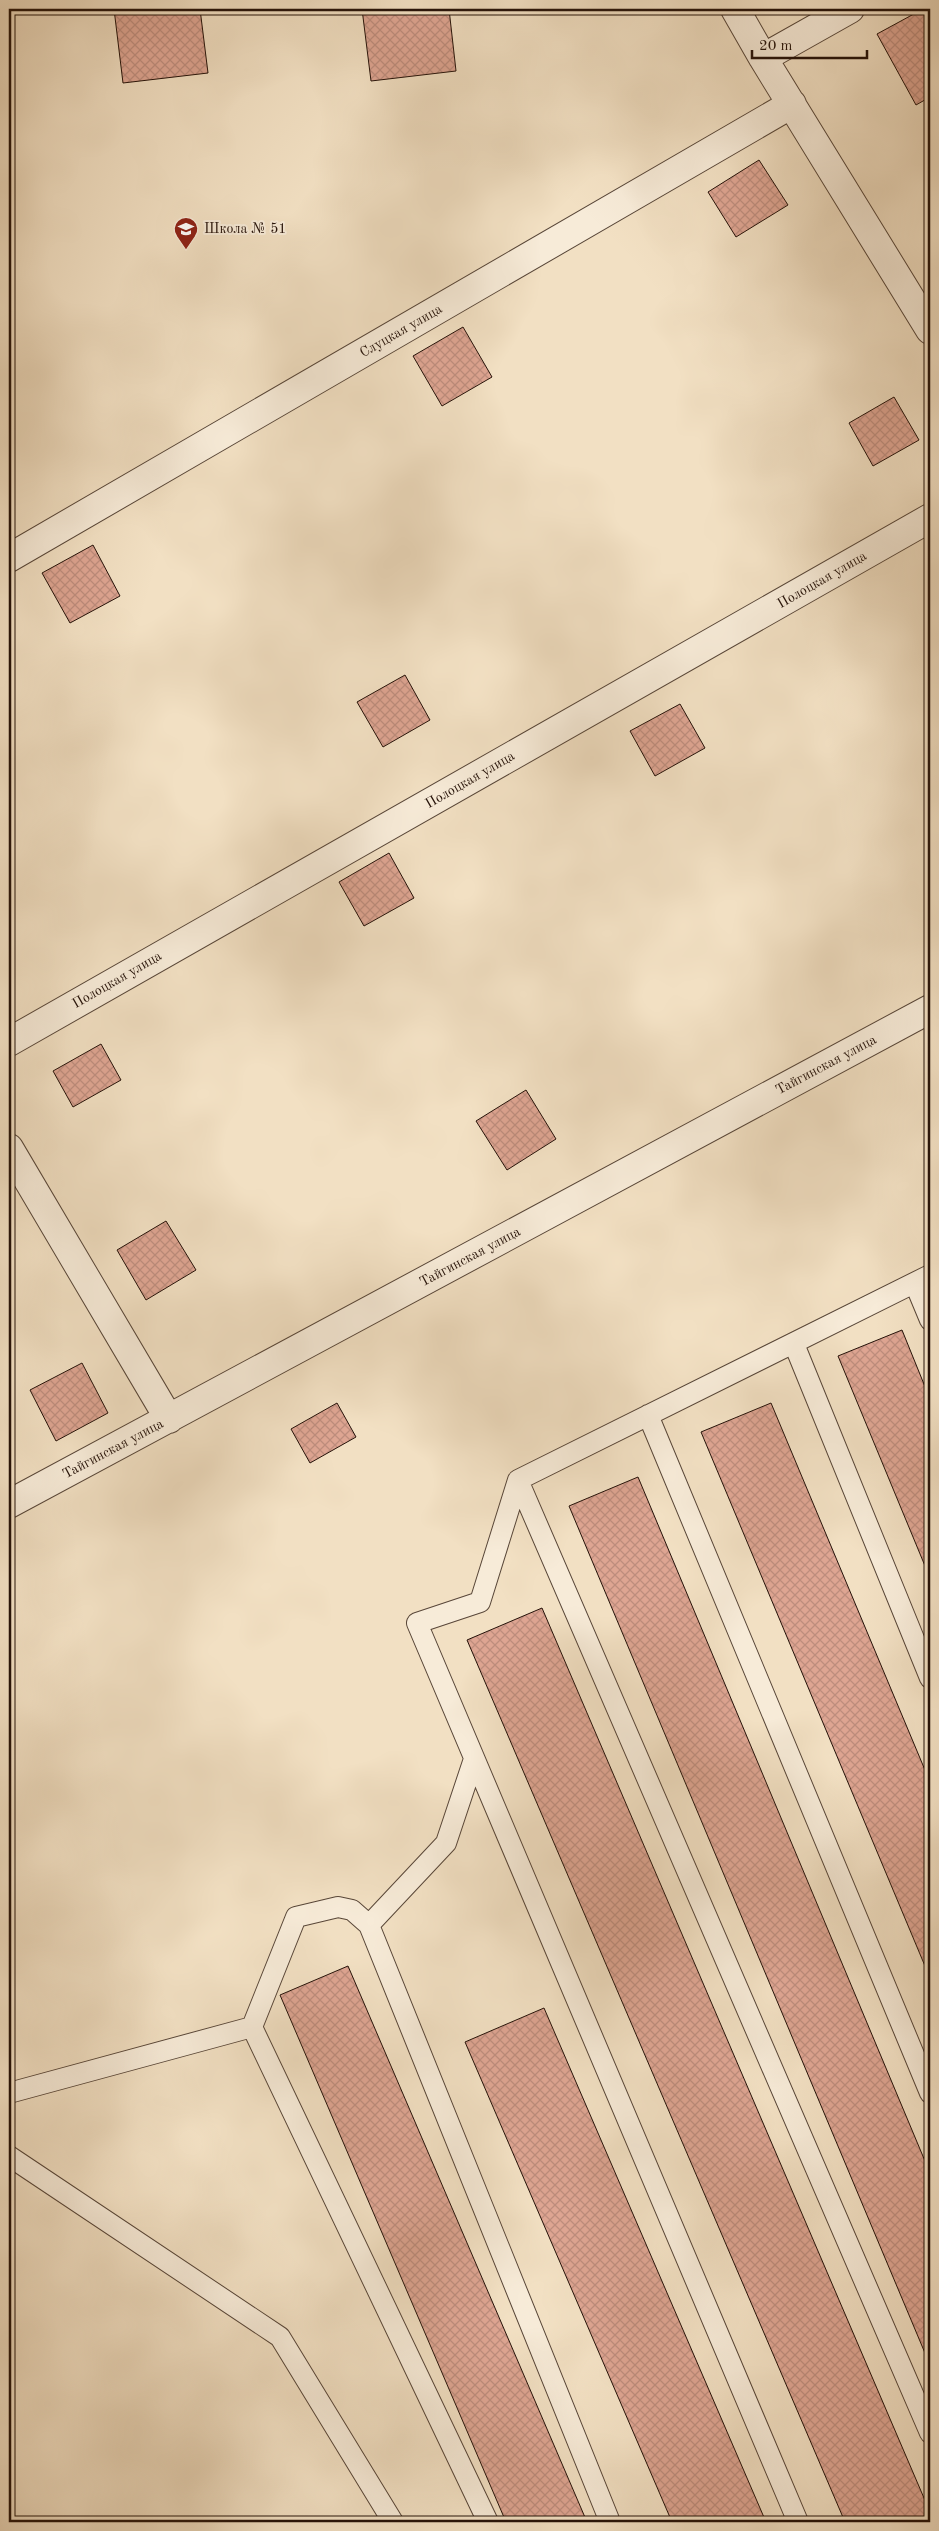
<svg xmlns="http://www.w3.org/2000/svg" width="939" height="2531" font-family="'Old Standard TT',serif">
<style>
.building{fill:url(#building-cross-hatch);stroke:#251209}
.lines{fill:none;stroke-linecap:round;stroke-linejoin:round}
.service-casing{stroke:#584638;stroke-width:22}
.minor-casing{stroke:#584638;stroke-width:30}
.service{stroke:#f7ebd8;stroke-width:20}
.minor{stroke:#f7ebd8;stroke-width:28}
.labels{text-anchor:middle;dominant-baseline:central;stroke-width:4;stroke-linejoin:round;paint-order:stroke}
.poi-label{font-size:14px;fill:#251209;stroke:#f7ebd8;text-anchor:start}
.street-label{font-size:14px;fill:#251209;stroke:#f7ebd8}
</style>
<defs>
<pattern id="building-cross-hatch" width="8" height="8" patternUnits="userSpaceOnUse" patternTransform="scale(1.25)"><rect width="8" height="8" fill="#dea592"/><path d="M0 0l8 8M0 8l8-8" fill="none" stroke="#be8d7d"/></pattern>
</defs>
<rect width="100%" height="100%" fill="#f2e0c3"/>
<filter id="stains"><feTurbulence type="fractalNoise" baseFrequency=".004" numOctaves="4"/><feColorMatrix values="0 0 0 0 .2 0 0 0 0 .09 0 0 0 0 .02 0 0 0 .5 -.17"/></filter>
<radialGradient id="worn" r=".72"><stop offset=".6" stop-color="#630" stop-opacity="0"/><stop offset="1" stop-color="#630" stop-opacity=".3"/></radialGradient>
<path class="building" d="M 114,9 L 200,9 L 208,73 L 123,83 Z
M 362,9 L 449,9 L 456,71 L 371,81 Z
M 923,9 L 930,9 L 930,97 L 916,105 L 877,34 Z
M 759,160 L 788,205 L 736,237 L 708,192 Z
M 463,327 L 492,377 L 442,406 L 413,356 Z
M 894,397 L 919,440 L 873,466 L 849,423 Z
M 93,545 L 120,596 L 70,623 L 42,573 Z
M 405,675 L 430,720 L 383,747 L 357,702 Z
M 680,704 L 705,748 L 655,776 L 630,731 Z
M 389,853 L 414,898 L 364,926 L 339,882 Z
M 101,1044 L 121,1080 L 73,1107 L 53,1071 Z
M 526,1090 L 556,1139 L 507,1170 L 476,1121 Z
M 166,1221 L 196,1270 L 146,1300 L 117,1250 Z
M 902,1330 L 930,1399 L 930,1578 L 838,1356 Z
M 82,1363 L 108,1413 L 56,1441 L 30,1390 Z
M 337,1403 L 356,1437 L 310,1463 L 291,1429 Z
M 771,1403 L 930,1782 L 930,1978 L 701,1432 Z
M 638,1477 L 930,2173 L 930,2365 L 569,1506 Z
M 542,1608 L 930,2512 L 930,2522 L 845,2522 L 467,1640 Z
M 348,1966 L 587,2522 L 506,2522 L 280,1995 Z
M 544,2008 L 766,2522 L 672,2522 L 465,2042 Z"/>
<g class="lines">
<g class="service-casing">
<path id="service" d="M 915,1284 L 930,1320
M 794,1344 L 930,1678
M 648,1415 L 930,2093
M 518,1480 L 930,2433
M 369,1925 L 446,1843 L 474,1759
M 9,2093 L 252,2027
M 9,2156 L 280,2337 L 393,2522
M 488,2522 L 252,2027 L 296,1917 L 338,1907 L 352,1910 L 369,1925 L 610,2522
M 798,2522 L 417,1623 L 480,1602 L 518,1480 L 930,1275"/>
</g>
<g class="minor-casing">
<path id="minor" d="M 735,9 L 763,58 L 930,330
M 763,58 L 850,9
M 9,558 L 792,104
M 9,1042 L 930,518
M 9,1148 L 169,1419
M 9,1504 L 930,1009"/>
</g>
<use href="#service" class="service"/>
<use href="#minor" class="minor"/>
</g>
<defs>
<g id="school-pin" transform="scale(1.25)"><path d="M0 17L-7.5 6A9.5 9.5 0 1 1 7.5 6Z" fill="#8f2418" stroke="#f7ebd8"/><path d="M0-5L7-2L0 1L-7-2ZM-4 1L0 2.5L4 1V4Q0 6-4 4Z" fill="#fff"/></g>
</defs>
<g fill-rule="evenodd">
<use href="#school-pin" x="186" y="229"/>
</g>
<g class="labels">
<g class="poi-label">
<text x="204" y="229">Школа № 51</text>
</g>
<g class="street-label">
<text transform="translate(401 331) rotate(-30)">Слуцкая улица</text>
<text transform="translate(822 580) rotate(-30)">Полоцкая улица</text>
<text transform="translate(470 780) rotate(-30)">Полоцкая улица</text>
<text transform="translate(117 980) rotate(-30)">Полоцкая улица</text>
<text transform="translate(826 1065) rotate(-28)">Тайгинская улица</text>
<text transform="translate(470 1257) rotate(-28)">Тайгинская улица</text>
<text transform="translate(113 1449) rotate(-28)">Тайгинская улица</text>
</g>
</g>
<rect width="939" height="2531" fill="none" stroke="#f2e0c3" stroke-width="30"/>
<rect x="10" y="10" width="919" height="2511" fill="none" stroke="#251209" stroke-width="2.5"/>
<rect x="15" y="15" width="909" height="2501" fill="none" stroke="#251209"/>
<path d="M752 50v8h115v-8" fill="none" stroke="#251209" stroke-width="2.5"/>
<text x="759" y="50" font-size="15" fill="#251209" stroke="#f7ebd8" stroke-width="4" paint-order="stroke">20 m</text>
<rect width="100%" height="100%" filter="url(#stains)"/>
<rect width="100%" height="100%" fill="url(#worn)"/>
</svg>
